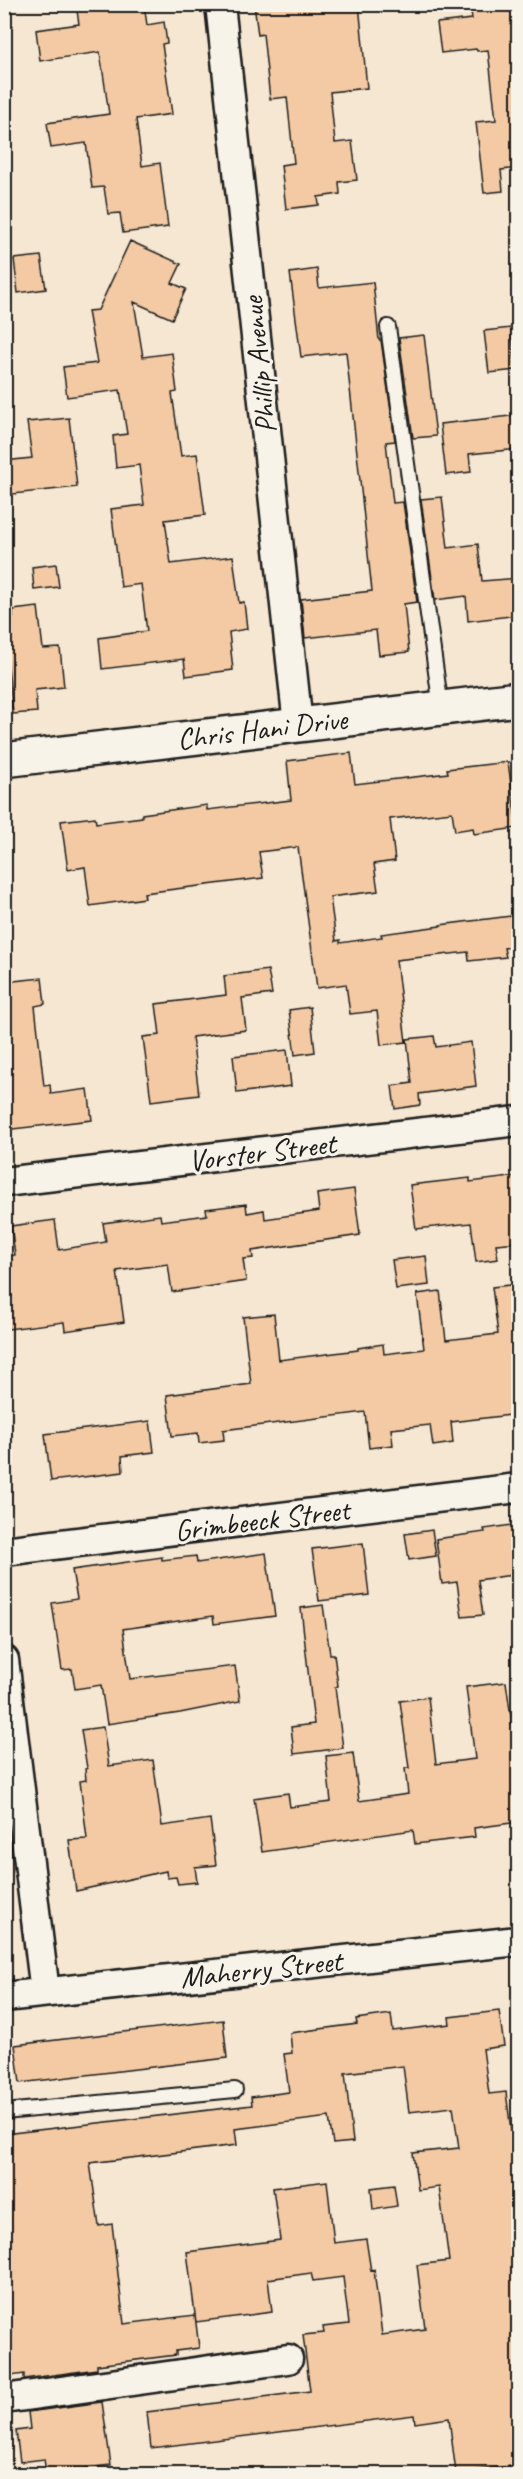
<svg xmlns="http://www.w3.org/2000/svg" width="523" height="2479" font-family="Caveat,sans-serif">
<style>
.building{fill:#f3caa3;stroke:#1c1c1c;stroke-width:1.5}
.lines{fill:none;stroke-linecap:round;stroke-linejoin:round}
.service-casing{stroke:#1c1c1c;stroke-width:18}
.minor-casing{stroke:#1c1c1c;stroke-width:33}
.tertiary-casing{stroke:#1c1c1c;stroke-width:38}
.service{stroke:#f7f3e8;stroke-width:14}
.minor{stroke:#f7f3e8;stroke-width:28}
.tertiary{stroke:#f7f3e8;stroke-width:33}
.labels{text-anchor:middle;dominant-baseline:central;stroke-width:6;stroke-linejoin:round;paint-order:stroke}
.street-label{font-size:30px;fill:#1c1c1c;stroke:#f7f3e8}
</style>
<rect width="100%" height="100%" fill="#f6e7d3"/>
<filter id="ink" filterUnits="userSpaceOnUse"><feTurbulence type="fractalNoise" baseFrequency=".0167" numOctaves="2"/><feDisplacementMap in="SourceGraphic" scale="12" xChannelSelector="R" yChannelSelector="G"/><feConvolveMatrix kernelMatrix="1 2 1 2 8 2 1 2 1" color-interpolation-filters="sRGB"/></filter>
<g filter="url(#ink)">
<path class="building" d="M 76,4 L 144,4 L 147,25 L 164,22 L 167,43 L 162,44 L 172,114 L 136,119 L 142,166 L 160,163 L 168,227 L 123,233 L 120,213 L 108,214 L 104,187 L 92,188 L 86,143 L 51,148 L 47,123 L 109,114 L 100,52 L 40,61 L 36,30 L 79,24 Z
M 254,4 L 359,4 L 367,88 L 330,92 L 335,143 L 352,141 L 357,180 L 339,182 L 340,194 L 318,197 L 319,205 L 286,209 L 281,165 L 294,163 L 287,97 L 270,99 L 263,34 L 258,35 Z
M 470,4 L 519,4 L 519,168 L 501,170 L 503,191 L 484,193 L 476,122 L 496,120 L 488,50 L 477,51 L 476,49 L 441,53 L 437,23 L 472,19 Z
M 130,241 L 181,264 L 172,283 L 186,289 L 172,319 L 134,302 L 143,357 L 172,353 L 177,392 L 172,393 L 181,456 L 197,454 L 205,515 L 165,520 L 171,564 L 233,556 L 239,603 L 244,602 L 247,629 L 229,632 L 233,670 L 186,676 L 184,659 L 102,669 L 99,638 L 147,631 L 141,584 L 121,587 L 111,509 L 144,505 L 139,465 L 116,468 L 113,436 L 127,434 L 120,390 L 67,397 L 63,367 L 97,363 L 88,311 L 98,310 Z
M 41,256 L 46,289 L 18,293 L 14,259 Z
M 317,269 L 319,288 L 373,282 L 379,340 L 381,340 L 395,441 L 386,442 L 393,503 L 403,502 L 417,602 L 404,604 L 409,652 L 379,655 L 376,630 L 305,638 L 301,599 L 372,591 L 346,352 L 301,357 L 290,273 Z
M 511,328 L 516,370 L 489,373 L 484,331 Z
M 424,335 L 436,436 L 413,438 L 399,338 Z
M 519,415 L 519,449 L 469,454 L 471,472 L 446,475 L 440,424 Z
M 69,418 L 77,487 L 4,495 L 4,461 L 32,458 L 27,422 Z
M 442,497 L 448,548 L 478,544 L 482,581 L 519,578 L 519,615 L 468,621 L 466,596 L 435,600 L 421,499 Z
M 56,564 L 59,587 L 34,590 L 32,567 Z
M 38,607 L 43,649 L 60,648 L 64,687 L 35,690 L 37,712 L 13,714 L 7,657 L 4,658 L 4,619 L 13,618 L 13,610 Z
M 351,753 L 355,784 L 448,773 L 447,769 L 508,762 L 517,828 L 474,834 L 473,828 L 455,831 L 452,812 L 390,819 L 395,861 L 374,864 L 378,891 L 330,897 L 336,941 L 340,940 L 340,943 L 382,937 L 381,934 L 440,926 L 440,925 L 519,915 L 519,946 L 504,948 L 506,957 L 469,961 L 468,952 L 396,960 L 406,1042 L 381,1045 L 377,1011 L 350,1014 L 346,984 L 317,988 L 298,847 L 259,852 L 263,878 L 144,893 L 145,898 L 90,906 L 85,867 L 68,870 L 61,821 L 95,817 L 96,823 L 142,817 L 142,814 L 207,805 L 207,810 L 291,800 L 287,761 Z
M 268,970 L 272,994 L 242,998 L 246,1030 L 192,1037 L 199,1095 L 151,1101 L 143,1037 L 160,1035 L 156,1004 L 226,995 L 224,976 Z
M 42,978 L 45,1004 L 35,1006 L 44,1086 L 50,1085 L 51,1094 L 88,1089 L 92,1120 L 4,1130 L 4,982 Z
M 310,1007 L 315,1052 L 295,1055 L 289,1010 Z
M 434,1036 L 436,1047 L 471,1042 L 476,1086 L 419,1094 L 420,1105 L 395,1109 L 392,1086 L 412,1083 L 407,1039 Z
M 287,1050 L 291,1086 L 237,1093 L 233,1056 Z
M 519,1176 L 519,1242 L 496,1244 L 498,1259 L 476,1262 L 471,1223 L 416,1229 L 410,1185 L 470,1178 L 470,1182 Z
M 354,1189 L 360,1235 L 252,1251 L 253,1258 L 243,1259 L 246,1281 L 172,1292 L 168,1264 L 117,1271 L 124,1322 L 65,1331 L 64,1322 L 8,1329 L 4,1305 L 4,1257 L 15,1255 L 11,1226 L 55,1220 L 59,1250 L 106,1242 L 103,1223 L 160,1215 L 161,1221 L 207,1215 L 206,1209 L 246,1204 L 247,1213 L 264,1210 L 265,1219 L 319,1211 L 317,1194 Z
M 426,1256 L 429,1285 L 396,1289 L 392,1260 Z
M 519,1284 L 519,1414 L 451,1422 L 453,1443 L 433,1446 L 430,1425 L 391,1429 L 393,1445 L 369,1448 L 365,1412 L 223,1430 L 224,1440 L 199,1443 L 198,1433 L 172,1436 L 167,1395 L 251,1384 L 243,1317 L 274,1314 L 279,1360 L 358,1350 L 358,1348 L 383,1344 L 384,1354 L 424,1349 L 417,1294 L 440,1291 L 446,1340 L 498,1334 L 492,1287 Z
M 150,1421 L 154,1452 L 122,1456 L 123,1472 L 51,1481 L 45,1434 Z
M 519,1524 L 519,1574 L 478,1580 L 483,1615 L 462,1617 L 457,1582 L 442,1584 L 436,1539 L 485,1532 L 484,1529 Z
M 432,1530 L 436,1556 L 409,1560 L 405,1534 Z
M 363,1543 L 369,1595 L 319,1601 L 312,1549 Z
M 266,1553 L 275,1616 L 214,1624 L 213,1616 L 123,1629 L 130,1679 L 235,1666 L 240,1701 L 180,1713 L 107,1724 L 101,1685 L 75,1689 L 72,1669 L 62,1670 L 52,1603 L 77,1599 L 72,1570 L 162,1557 L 162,1560 L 196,1556 L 197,1563 Z
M 323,1605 L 330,1654 L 334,1654 L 338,1686 L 335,1687 L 343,1748 L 294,1754 L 291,1727 L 314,1724 L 301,1608 Z
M 506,1682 L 512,1724 L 517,1724 L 519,1734 L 519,1822 L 474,1828 L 475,1837 L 415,1844 L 413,1830 L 262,1852 L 254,1798 L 288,1793 L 290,1807 L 331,1802 L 326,1756 L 353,1753 L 359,1801 L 408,1794 L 405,1768 L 409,1768 L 400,1701 L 428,1697 L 436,1764 L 475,1759 L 466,1687 Z
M 103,1727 L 109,1766 L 153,1760 L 162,1826 L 210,1819 L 216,1865 L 195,1867 L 197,1882 L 178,1884 L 176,1877 L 167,1878 L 166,1871 L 76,1891 L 69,1840 L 87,1839 L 80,1781 L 86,1780 L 85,1769 L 87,1768 L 81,1730 Z
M 499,2011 L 504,2046 L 483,2049 L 489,2094 L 506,2092 L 519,2192 L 519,2465 L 456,2473 L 449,2418 L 415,2423 L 414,2415 L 151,2448 L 147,2412 L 310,2391 L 303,2335 L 324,2333 L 323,2327 L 349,2324 L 343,2277 L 313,2281 L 311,2273 L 268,2279 L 272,2312 L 196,2322 L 187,2252 L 280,2240 L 273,2188 L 327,2181 L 334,2243 L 366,2239 L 371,2271 L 374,2270 L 382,2335 L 425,2329 L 417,2265 L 449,2261 L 439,2187 L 418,2190 L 413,2153 L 459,2148 L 453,2107 L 409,2112 L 403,2066 L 345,2073 L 353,2142 L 333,2144 L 329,2117 L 235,2129 L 237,2145 L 90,2163 L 99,2226 L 112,2224 L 124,2324 L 195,2315 L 199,2348 L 176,2351 L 176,2355 L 97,2365 L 97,2369 L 24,2379 L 24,2374 L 4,2377 L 4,2341 L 11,2341 L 4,2292 L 4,2134 L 252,2105 L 251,2097 L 289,2092 L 284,2054 L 292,2053 L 290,2033 L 357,2024 L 356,2019 L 391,2014 L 393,2031 L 450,2024 L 449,2017 Z
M 223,2020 L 227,2058 L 20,2083 L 15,2045 Z
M 394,2185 L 397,2206 L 373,2210 L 371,2188 Z
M 102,2402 L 111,2465 L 46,2473 L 44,2459 L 20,2462 L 16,2431 L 30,2429 L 28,2412 Z"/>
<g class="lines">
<g class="service-casing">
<path id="service" d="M 388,327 L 441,708
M 4,2112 L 235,2090"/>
</g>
<g class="minor-casing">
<path id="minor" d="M 220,4 L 298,725
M 4,1182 L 518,1121
M 4,1551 L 518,1488
M 4,1660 L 45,1992
M 4,1997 L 518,1941
M 4,2399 L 288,2359"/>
</g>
<g class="tertiary-casing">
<path id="tertiary" d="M 4,760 L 518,699"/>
</g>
<use href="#service" class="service"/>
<use href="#minor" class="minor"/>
<use href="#tertiary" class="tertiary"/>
</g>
</g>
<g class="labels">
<g class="street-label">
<text transform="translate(259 365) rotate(-96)">Phillip Avenue</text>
<text transform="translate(262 729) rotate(-7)">Chris Hani Drive</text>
<text transform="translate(262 1152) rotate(-7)">Vorster Street</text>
<text transform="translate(262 1520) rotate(-7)">Grimbeeck Street</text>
<text transform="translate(261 1969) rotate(-6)">Maherry Street</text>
</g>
</g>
<rect width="523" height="2479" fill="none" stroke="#f7f3e8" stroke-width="24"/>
<rect x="12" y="12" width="499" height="2455" fill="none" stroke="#1c1c1c" stroke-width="2" filter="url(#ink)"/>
</svg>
